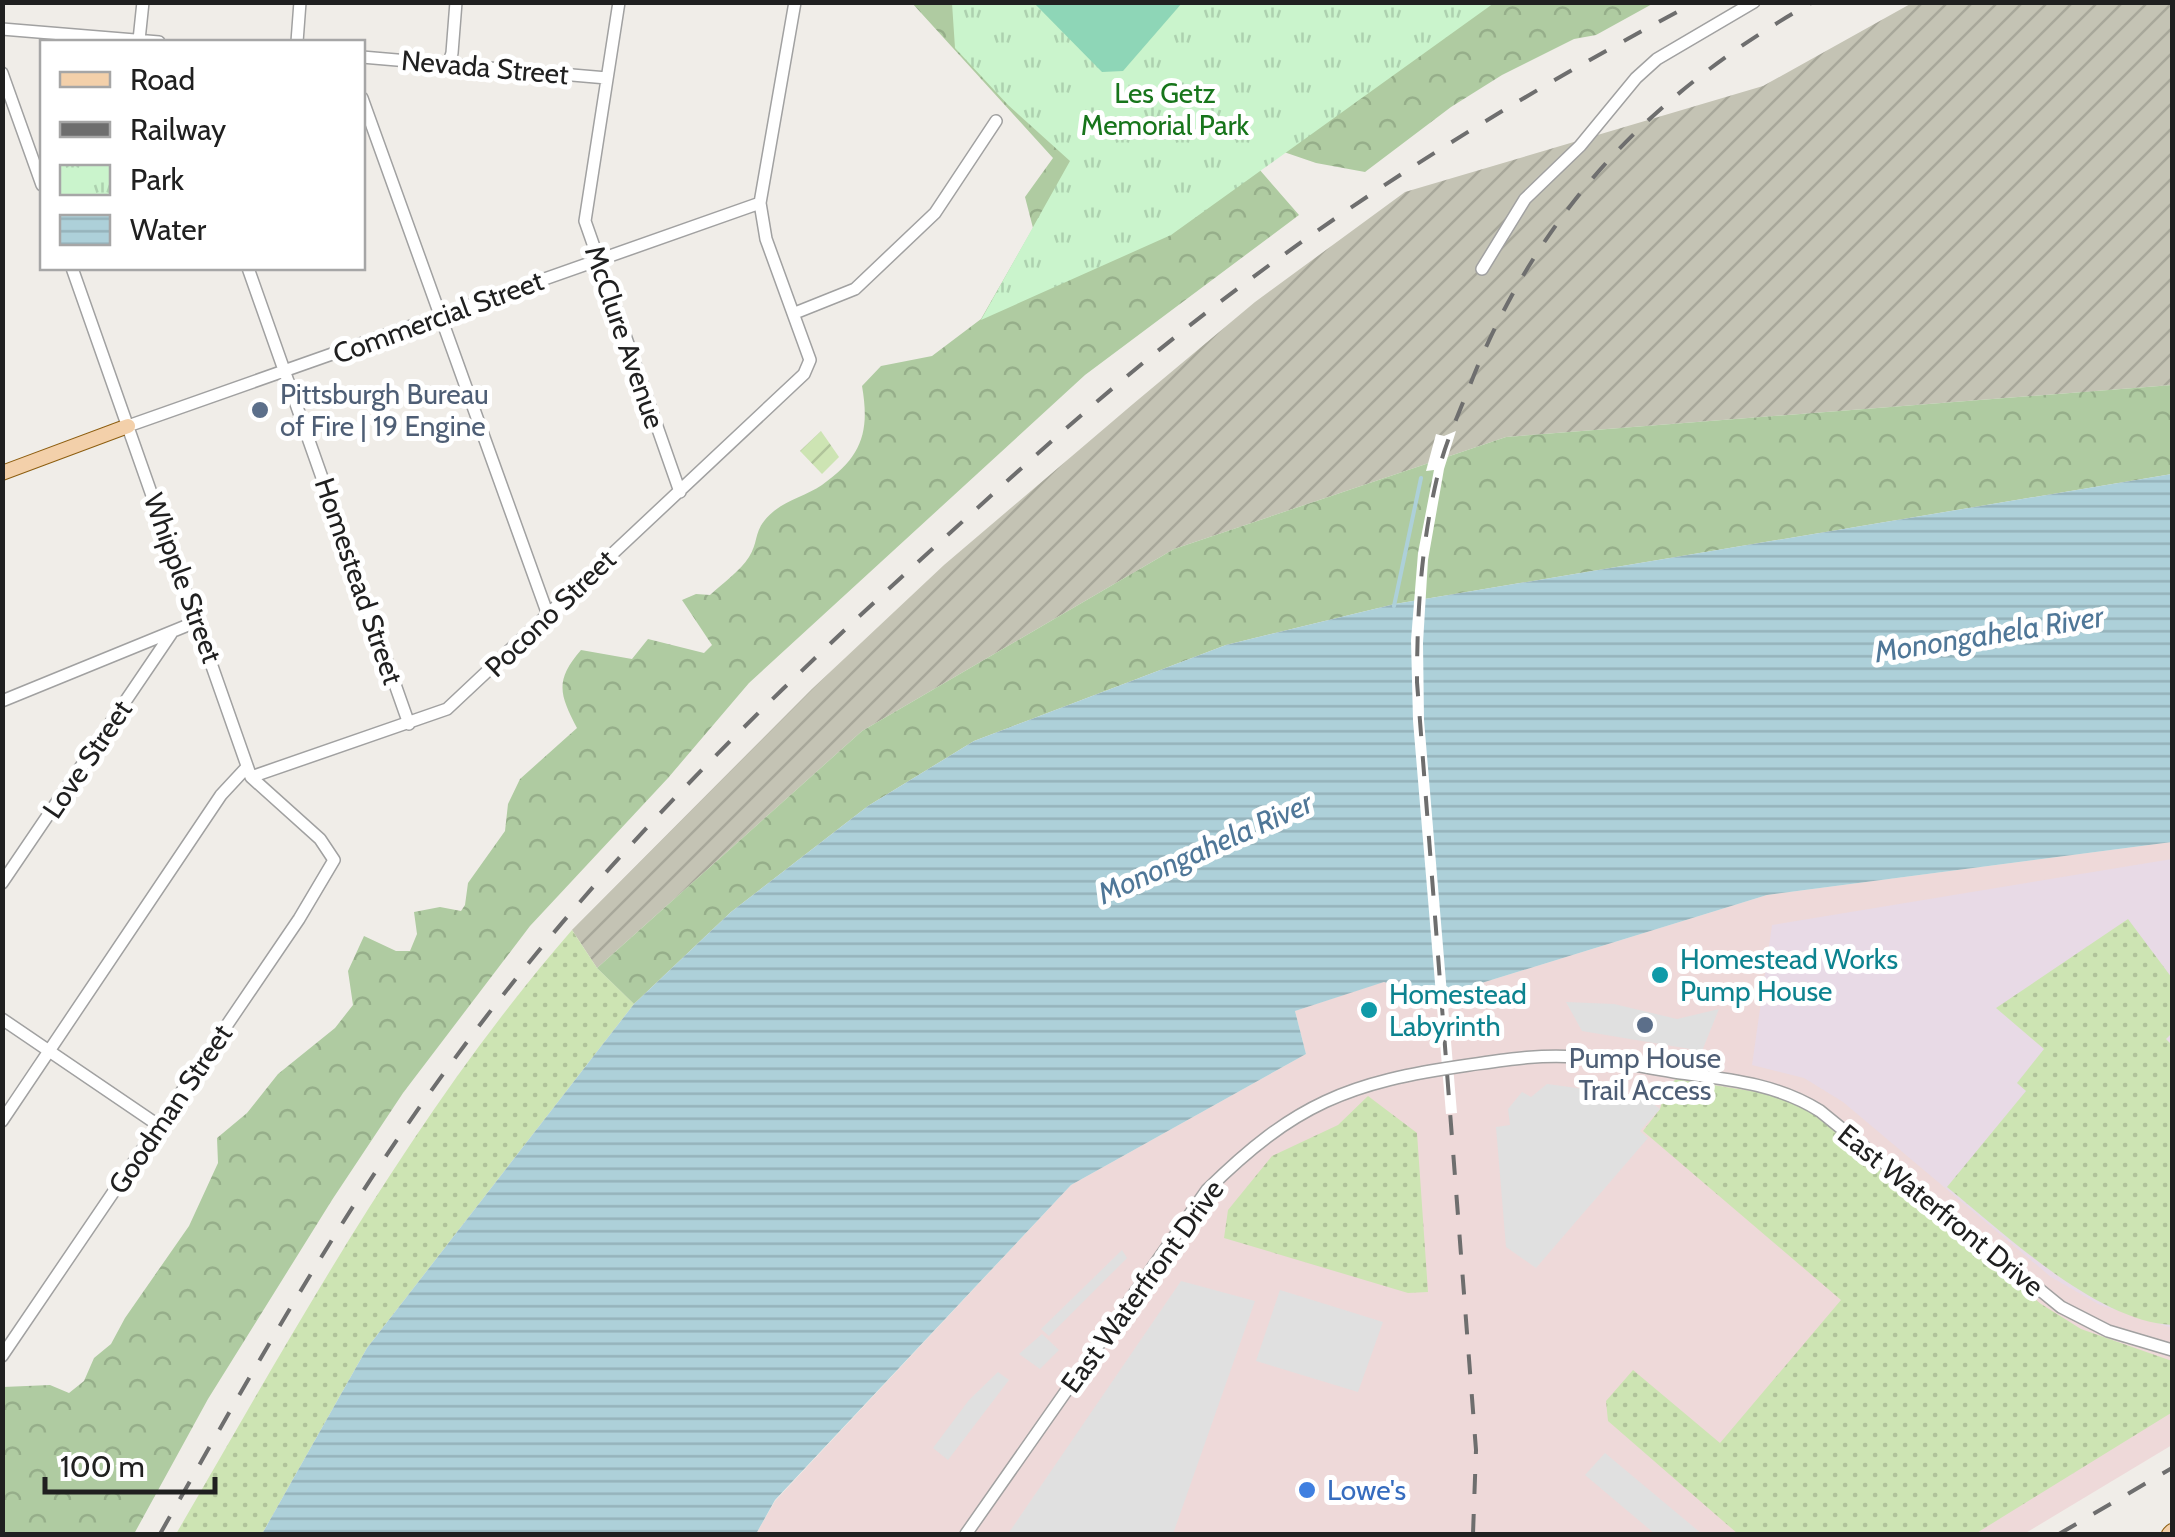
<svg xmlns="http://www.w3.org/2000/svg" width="2175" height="1537" font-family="Cabin,sans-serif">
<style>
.commercial{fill:#eed9d9}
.industrial{fill:#e8dae6}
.construction{fill:url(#construction-furrows)}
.grass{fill:url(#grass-dots)}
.forest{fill:url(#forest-crowns)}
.park{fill:url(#park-tufts)}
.garden{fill:url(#garden-furrows)}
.pitch{fill:#8ed6b7}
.parking{fill:#e0e0e0}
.water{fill:url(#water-rules)}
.pier{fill:#fff}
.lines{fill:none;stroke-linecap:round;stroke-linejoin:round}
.stream{stroke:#add0d9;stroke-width:4}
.minor-casing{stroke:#a1a1a1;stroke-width:14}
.major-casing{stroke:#8d5e10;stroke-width:16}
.minor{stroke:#fff;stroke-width:11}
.major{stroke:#f3d0aa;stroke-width:14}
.rail{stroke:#6e6e6e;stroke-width:4;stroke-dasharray:20 20;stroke-linecap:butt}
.service-dot{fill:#5c6f8a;stroke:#fff;stroke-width:4}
.culture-dot{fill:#0f9aa8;stroke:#fff;stroke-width:4}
.shop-dot{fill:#3f7fe0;stroke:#fff;stroke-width:4}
.labels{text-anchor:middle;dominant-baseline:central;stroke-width:10;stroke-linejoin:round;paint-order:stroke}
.street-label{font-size:28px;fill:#202020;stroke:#fff}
.park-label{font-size:28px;fill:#17751b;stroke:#fff}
.service-label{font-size:28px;fill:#4e5e75;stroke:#fff;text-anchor:start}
.culture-label{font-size:28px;fill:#0d838f;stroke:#fff;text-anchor:start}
.shop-label{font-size:28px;fill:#366cbe;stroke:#fff;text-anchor:start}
.water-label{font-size:30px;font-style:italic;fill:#4f7798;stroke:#fff}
</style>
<defs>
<pattern id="construction-furrows" width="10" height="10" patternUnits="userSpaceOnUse" patternTransform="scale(2.5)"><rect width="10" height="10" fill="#c4c3b4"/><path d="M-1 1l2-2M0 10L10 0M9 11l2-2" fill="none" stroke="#a8a79a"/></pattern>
<pattern id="grass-dots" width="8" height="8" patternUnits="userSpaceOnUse" patternTransform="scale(2.5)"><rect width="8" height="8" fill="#cde4b3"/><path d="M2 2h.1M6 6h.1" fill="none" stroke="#b0c39a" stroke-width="1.8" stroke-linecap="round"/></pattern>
<pattern id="forest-crowns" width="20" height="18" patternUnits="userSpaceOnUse" patternTransform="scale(2.5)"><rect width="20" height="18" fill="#afcba1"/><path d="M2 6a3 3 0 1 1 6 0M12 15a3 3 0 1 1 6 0" fill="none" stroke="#96ae8a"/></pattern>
<pattern id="park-tufts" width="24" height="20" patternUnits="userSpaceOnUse" patternTransform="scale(2.5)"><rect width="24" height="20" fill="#caf4cc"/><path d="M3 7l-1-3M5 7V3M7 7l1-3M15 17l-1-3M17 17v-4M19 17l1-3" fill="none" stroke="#add1af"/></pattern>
<pattern id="garden-furrows" width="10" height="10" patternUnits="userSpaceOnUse" patternTransform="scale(2.5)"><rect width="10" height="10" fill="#cde4b3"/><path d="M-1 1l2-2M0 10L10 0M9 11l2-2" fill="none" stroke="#b0c39a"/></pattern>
<pattern id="water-rules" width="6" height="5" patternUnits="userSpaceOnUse" patternTransform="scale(2.5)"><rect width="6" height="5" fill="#add0d9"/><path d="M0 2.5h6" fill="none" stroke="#95b2ba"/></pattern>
</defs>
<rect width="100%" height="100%" fill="#f0ede8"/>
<path class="commercial" d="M 2172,842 L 2172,1445 L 2024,1534 L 756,1534 L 775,1501 L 1071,1185 L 1306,1054 L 1295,1011 L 1385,981 L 1433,998 L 1767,895 Z"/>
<path class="industrial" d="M 2172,859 L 2172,1328 L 2100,1305 L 2051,1277 L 1843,1102 L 1804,1078 L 1752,1065 L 1772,925 Z"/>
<path class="construction" d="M 1912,3 L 2172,3 L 2172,385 L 1506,437 L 1174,549 L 862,731 L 597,968 L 572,930 L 812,689 L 944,565 L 1133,404 L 1255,302 L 1405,192 L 1763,86 Z"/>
<path class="grass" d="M 2128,919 L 2172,978 L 2172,1033 L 2166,1039 L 2172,1045 L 2172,1325 C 2096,1321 2005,1234 1947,1187 L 2026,1091 L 2017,1083 L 2044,1049 L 1996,1008 Z
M 572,930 L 597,968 L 634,1004 L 367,1348 L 262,1534 L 176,1534 C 297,1326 413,1113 572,930 Z
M 1676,1079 L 1776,1095 L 1814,1114 L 2041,1304 L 2081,1329 L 2172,1361 L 2171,1413 L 1975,1534 L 1738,1534 L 1608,1421 L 1606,1401 L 1633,1370 L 1720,1443 L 1841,1300 L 1643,1131 L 1660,1109 L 1666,1088 Z
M 1368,1096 L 1417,1133 L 1428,1292 L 1408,1293 L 1224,1238 L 1228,1210 L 1272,1156 L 1338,1125 Z"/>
<path class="forest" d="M 912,3 L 1013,3 L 1252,161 L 1299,215 L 1085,375 L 749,683 L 668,778 L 530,926 L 403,1093 L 332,1200 L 208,1399 L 134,1534 L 3,1534 L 3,1387 L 50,1385 L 69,1393 L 84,1381 L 94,1358 L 111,1344 L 125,1318 L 189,1226 L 218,1163 L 217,1138 L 247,1113 L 278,1074 L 335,1028 L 353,1005 L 348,971 L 364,936 L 396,951 L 410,951 L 417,934 L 414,912 L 440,907 L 461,911 L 465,905 L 468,883 L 505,831 L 508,804 L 520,779 L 577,728 C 560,695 554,681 581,650 L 632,659 L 648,639 L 704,653 L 712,645 L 682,600 L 696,594 L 710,595 C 723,583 740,571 749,557 C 760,540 752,529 774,511 C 788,500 807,495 822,485 C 862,457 870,432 862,386 L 881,366 L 932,356 L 981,319 L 1033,228 L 1025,197 L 1053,158 Z
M 1239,3 L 1654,3 L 1596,35 L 1574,39 L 1502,75 L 1451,107 L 1365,172 L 1316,163 L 1269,147 Z
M 2172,385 L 2172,474 L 1395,604 L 1226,645 L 974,741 L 868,806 L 731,912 L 634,1004 L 597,968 L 862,731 L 1174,549 L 1506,437 Z"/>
<path class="park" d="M 952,3 L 1494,3 L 1171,235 L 981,320 L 1070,161 L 1008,105 L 955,48 Z"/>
<path class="garden" d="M 821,431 L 839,457 L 822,474 L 800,451 Z"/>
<path class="pitch" d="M 1034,3 L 1182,3 L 1123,71 L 1102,72 Z"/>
<path class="parking" d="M 1566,1002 L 1614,1004 L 1677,1019 L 1719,1009 L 1702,1051 L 1582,1031 Z
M 1547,1084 L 1644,1097 L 1660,1109 L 1640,1131 L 1648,1138 L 1536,1268 L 1506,1247 L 1496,1127 L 1510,1125 L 1508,1109 L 1522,1092 L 1531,1097 Z
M 1122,1250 L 1127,1258 L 1049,1336 L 1041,1329 Z
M 1181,1281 L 1255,1301 L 1173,1534 L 1008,1534 Z
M 1280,1290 L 1383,1322 L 1358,1392 L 1256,1361 Z
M 1042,1334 L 1059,1350 L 1040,1369 L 1019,1354 Z
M 998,1372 L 1009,1380 L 948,1460 L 933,1448 L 969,1400 Z
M 1605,1453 L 1702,1534 L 1655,1534 L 1585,1475 Z"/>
<path class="water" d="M 2172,474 L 2172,842 L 1767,895 L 1433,998 L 1384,982 L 1295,1011 L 1306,1054 L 1071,1185 L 775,1500 L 756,1534 L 262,1534 L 367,1348 L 634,1004 L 731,912 L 868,806 L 974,741 L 1226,645 L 1395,604 Z"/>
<path class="pier" d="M 1456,431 L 1444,469 L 1428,560 L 1423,643 L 1424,720 L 1457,1113 L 1446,1114 L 1413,721 L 1411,640 L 1418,553 L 1434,470 L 1426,471 L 1436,434 L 1444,436 Z"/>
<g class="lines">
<path class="stream" d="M 1394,606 L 1421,478"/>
<g class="minor-casing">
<path id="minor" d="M 619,2 L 585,221 L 680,492
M 2,29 L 159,42
M 139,40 L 143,2
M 297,42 L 300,2
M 362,57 L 607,78
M 448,65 L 452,53 L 456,2
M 2,73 L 42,185
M 362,98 L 548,615
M 248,268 L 409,724
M 1482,269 L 1525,199 L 1580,146 L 1636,78 L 1657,59 L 1754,2
M 795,313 L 855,289 L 935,213 L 996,121
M 128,426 L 760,203
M 2,701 L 198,621
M 251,777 L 447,709 L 804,374 L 810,360 L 766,239 L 760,203 L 795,2
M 2,883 L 171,634
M 2,1019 L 158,1125
M 2,1121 L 221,795 L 247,767
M 2,1356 L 299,919 L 334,860 L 320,839 L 251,777 L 72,268
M 966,1534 L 1207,1190 C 1294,1104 1348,1082 1469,1065 C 1504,1060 1540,1054 1576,1057 C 1609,1059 1641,1067 1674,1072 C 1725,1079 1776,1083 1820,1111 L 2061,1307 L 2108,1331 L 2172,1350"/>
</g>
<g class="major-casing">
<path id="major" d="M 2,473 L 128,426
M 2169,1534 L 2172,1531"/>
</g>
<use href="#minor" class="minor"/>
<use href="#major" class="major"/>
<path class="rail" d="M 160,1534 C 255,1367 348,1200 464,1046 C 596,868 754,712 917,563 C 1005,483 1091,403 1184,330 C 1343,204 1516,97 1696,2
M 1473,1534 L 1476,1450 L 1417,682 C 1417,613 1421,546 1437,478 C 1444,445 1458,416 1470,385 C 1538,212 1652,92 1813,2
M 2059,1534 L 2172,1468"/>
</g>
<g class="service-dot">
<circle cx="260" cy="410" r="10"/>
<circle cx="1645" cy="1025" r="10"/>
</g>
<g class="culture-dot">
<circle cx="1660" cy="975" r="10"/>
<circle cx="1369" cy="1010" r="10"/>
</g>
<circle class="shop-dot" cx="1307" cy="1490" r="10"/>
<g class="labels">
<g class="street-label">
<text transform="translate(485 67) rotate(5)">Nevada Street</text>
<text transform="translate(438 317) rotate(-20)">Commercial Street</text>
<text transform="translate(625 337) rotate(71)">McClure Avenue</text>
<text transform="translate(183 578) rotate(70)">Whipple Street</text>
<text transform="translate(359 581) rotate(71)">Homestead Street</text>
<text transform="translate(550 613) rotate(-44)">Pocono Street</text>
<text transform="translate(87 759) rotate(-56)">Love Street</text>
<text transform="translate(170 1109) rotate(-56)">Goodman Street</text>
<text transform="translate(1941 1210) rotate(39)">East Waterfront Drive</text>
<text transform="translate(1142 1286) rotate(-54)">East Waterfront Drive</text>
</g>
<g class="park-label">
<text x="1165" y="93">Les Getz<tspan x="1165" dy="32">Memorial Park</tspan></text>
</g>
<g class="service-label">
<text x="280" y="394">Pittsburgh Bureau<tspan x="280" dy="32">of Fire | 19 Engine</tspan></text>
<text x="1645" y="1058" text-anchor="middle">Pump House<tspan x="1645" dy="32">Trail Access</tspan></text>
</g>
<g class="culture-label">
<text x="1680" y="959">Homestead Works<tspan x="1680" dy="32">Pump House</tspan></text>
<text x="1389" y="994">Homestead<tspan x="1389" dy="32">Labyrinth</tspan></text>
</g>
<g class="shop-label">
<text x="1327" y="1490">Lowe's</text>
</g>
<g class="water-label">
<text transform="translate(1989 634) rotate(-9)">Monongahela River</text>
<text transform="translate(1205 848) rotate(-24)">Monongahela River</text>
</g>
</g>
<rect width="2175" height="1537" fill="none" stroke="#202020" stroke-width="10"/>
<rect x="40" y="40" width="325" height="230" fill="#ffffff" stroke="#a6a6a6" stroke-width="2.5"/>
<rect x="60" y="72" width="50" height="15" fill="#f3d0aa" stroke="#a6a6a6" stroke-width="2.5"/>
<text x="130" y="90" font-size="30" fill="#202020">Road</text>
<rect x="60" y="122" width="50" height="15" fill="#6e6e6e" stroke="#a6a6a6" stroke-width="2.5"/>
<text x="130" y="140" font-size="30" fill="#202020">Railway</text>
<rect x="60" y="165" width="50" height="30" fill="url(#park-tufts)" stroke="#a6a6a6" stroke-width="2.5"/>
<text x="130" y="190" font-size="30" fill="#202020">Park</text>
<rect x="60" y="215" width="50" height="30" fill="url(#water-rules)" stroke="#a6a6a6" stroke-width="2.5"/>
<text x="130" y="240" font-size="30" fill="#202020">Water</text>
<path d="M45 1477v15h170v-15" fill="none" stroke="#202020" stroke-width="5"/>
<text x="60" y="1477" font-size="30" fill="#202020" stroke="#ffffff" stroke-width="8" paint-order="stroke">100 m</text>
</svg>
